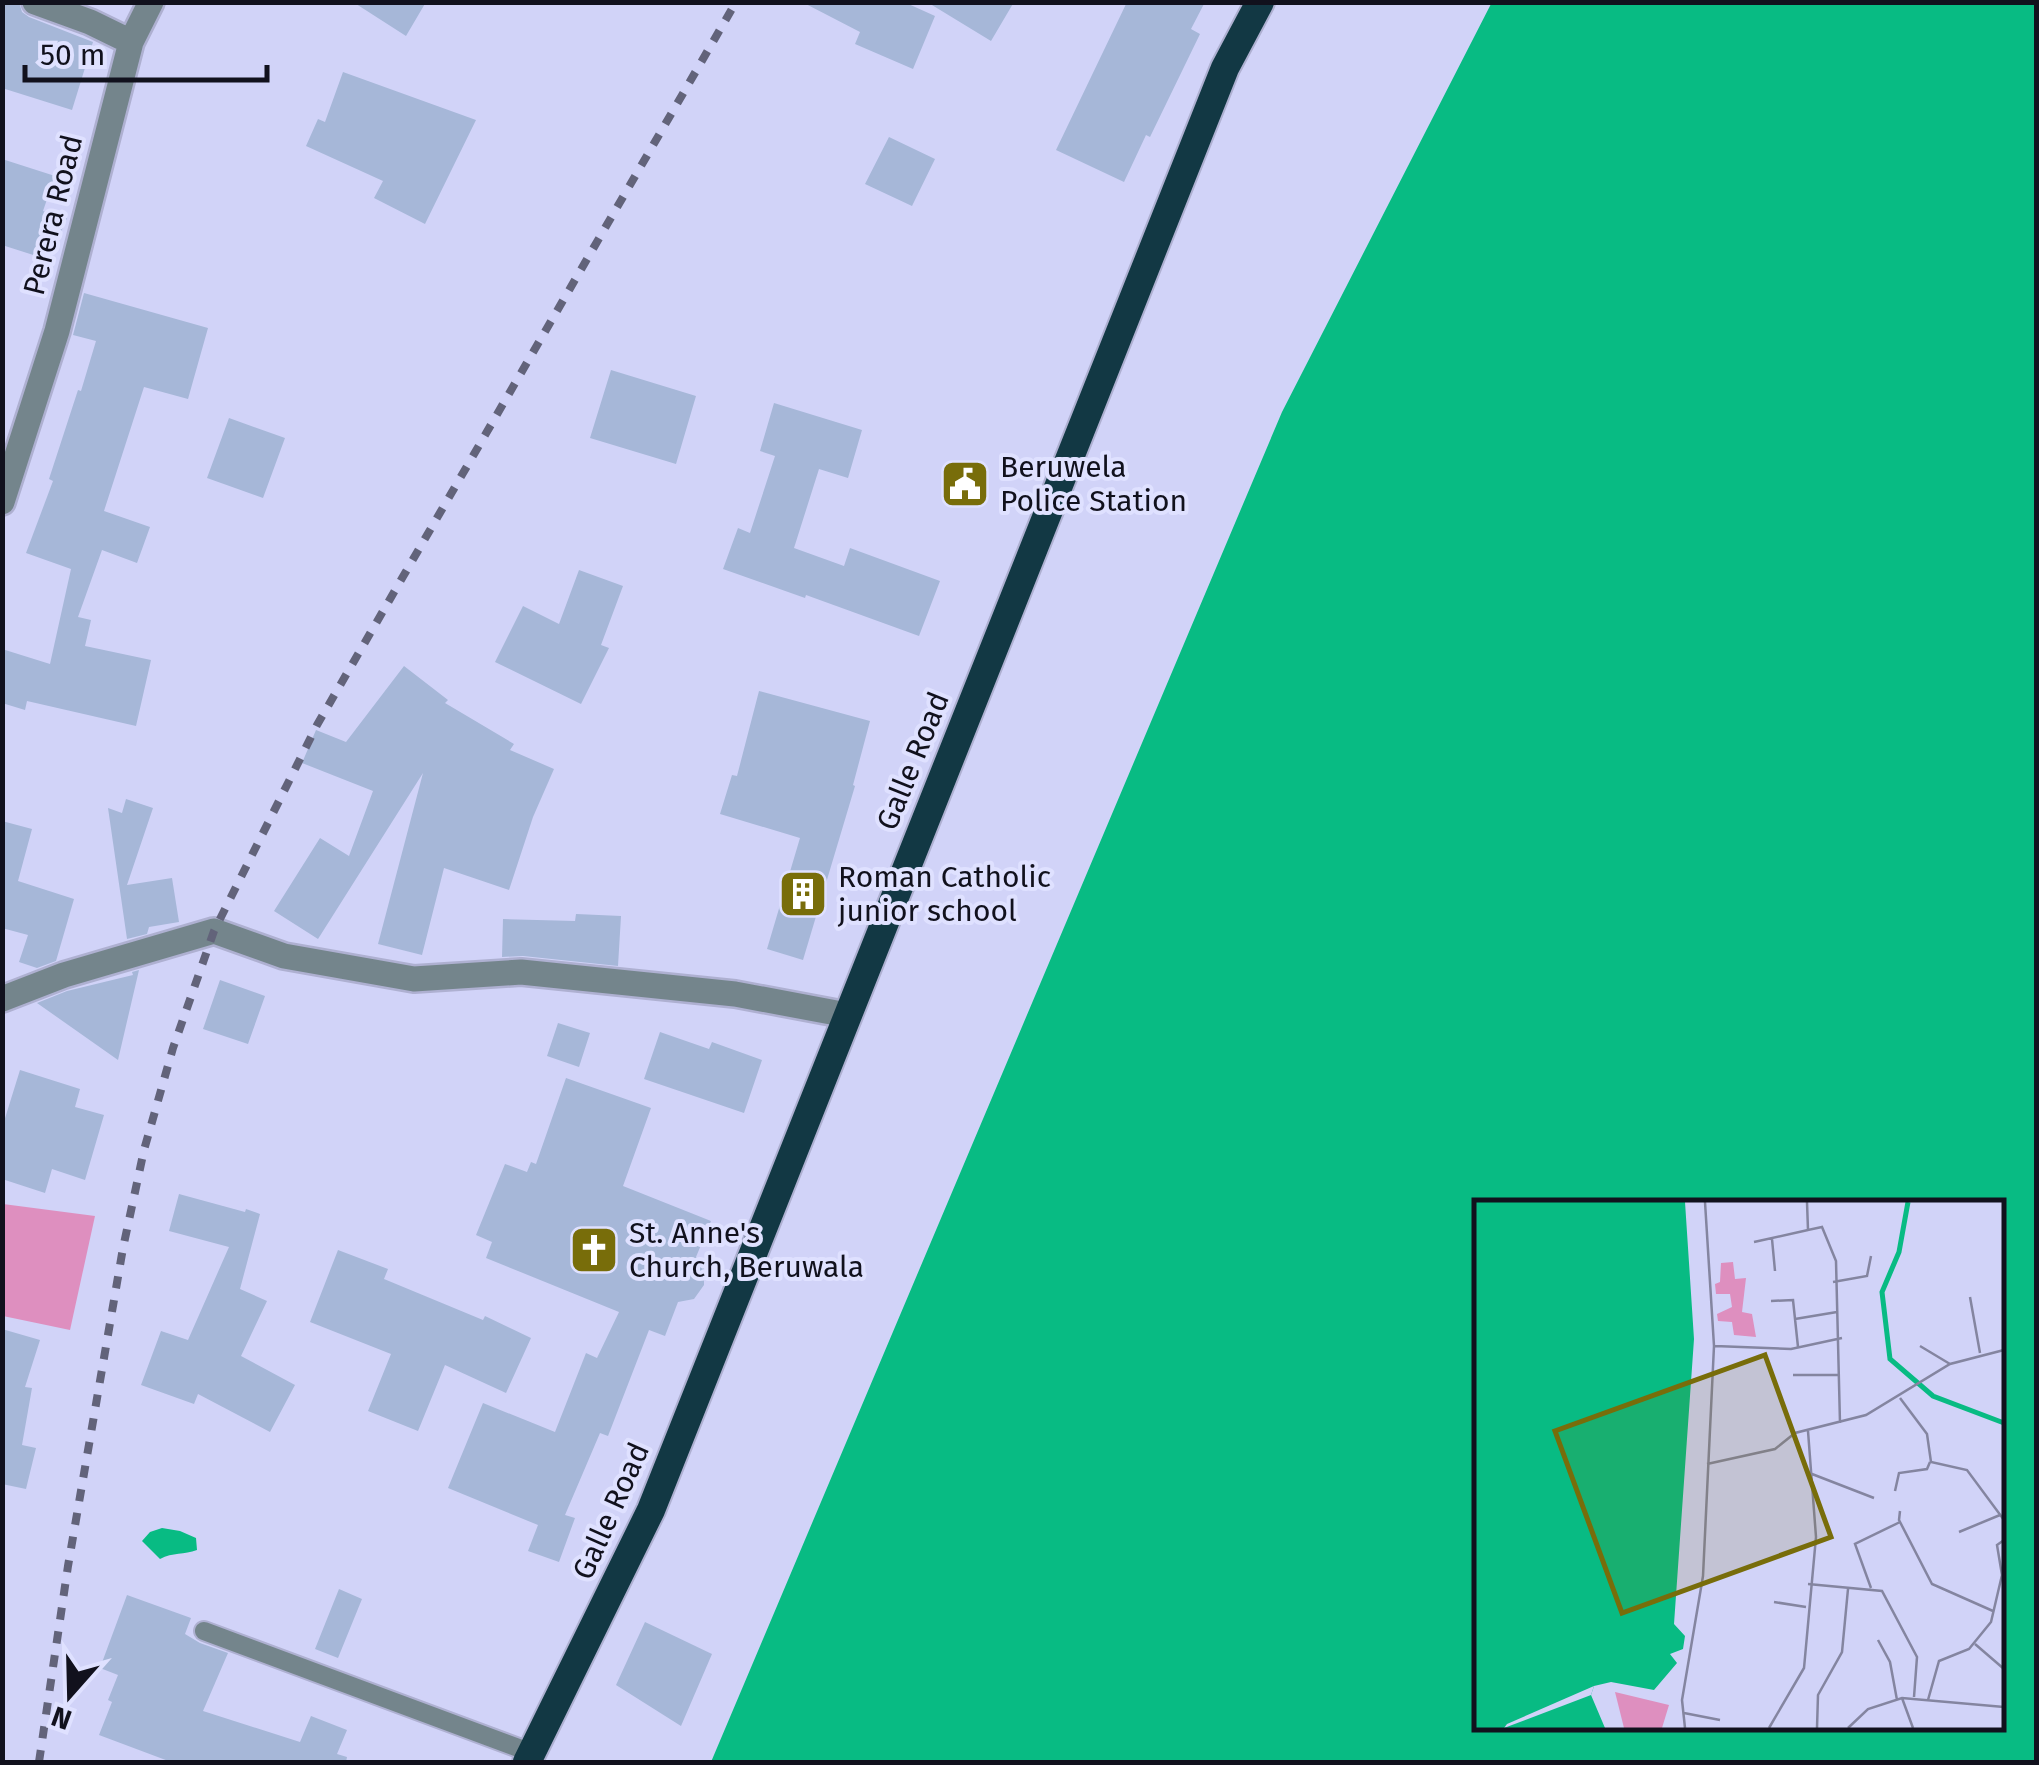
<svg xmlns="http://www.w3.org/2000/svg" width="2039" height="1765" font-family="'Fira Sans',sans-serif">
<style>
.green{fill:#de8fbf}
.water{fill:#08bb83;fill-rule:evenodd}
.building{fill:#a6b7d8}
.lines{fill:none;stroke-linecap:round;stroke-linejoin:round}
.service-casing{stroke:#aeb0d1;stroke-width:22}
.minor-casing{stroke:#aeb0d1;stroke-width:30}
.trunk-casing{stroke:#aeb0d1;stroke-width:32}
.service{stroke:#74858c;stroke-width:18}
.minor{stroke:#74858c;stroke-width:25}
.trunk{stroke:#123844;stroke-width:28}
.rail{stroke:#62637a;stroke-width:8;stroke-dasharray:12 12;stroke-linecap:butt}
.labels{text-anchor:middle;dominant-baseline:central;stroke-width:8;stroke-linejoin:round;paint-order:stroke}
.street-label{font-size:30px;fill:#11111d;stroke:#dfe1ff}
.poi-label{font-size:30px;fill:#11111d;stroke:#dfe1ff;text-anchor:start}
.inset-river{fill:none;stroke:#08bb83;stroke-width:5}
.inset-road{fill:none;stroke:#8485a0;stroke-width:2.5}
.view{fill:#786d0a;fill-opacity:0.15;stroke:#786d0a;stroke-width:5}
.inset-edge{fill:none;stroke:#11111d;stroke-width:5}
</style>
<rect width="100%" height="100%" fill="#d1d3f8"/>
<path class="green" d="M 3,1204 L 95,1216 L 70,1330 L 3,1316 Z"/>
<path class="water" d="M 1492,2 L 2036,3 L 2036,1762 L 711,1762 L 1282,412 ZM 1476,1202 L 2002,1202 L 2002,1728 L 1476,1728 Z
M 162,1528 L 180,1531 L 196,1538 L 197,1550 C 184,1555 173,1552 160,1559 L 142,1541 L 150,1532 Z"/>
<path class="building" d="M 2,2 L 19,2 L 22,12 L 29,17 L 93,42 L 72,110 L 2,88 Z
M 353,2 L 426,2 L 406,36 Z
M 802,2 L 904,2 L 935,16 L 913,69 L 855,44 L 860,32 Z
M 927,2 L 1014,2 L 991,41 Z
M 1127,2 L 1205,2 L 1191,29 L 1200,34 L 1150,137 L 1146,135 L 1124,182 L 1056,150 Z
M 343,72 L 476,120 L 425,224 L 374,198 L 383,181 L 306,146 L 318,119 L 325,122 Z
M 889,137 L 935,159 L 912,206 L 865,184 Z
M 2,159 L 55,176 L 43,211 L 67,218 L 49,260 L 2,245 Z
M 84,293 L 208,328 L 188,399 L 144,387 L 104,511 L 150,527 L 137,563 L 102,550 L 78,617 L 91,620 L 85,646 L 151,660 L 136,726 L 27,701 L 25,710 L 2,703 L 2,649 L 50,664 L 71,569 L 26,553 L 53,481 L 49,479 L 78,390 L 81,391 L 96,341 L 73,335 Z
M 611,370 L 696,396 L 676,464 L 590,438 Z
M 774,403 L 862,430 L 848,478 L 819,469 L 794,548 L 844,566 L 850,548 L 940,581 L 919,636 L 806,595 L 805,598 L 723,569 L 738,528 L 750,533 L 775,456 L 760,451 Z
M 229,418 L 285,438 L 263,498 L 207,478 Z
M 579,570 L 623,586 L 601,645 L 609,648 L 581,704 L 495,662 L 523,606 L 559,624 Z
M 404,666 L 448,700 L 445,703 L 514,744 L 510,750 L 554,769 L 533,817 L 509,890 L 444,868 L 422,955 L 378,944 L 423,773 L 318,939 L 274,911 L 320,838 L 349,856 L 373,791 L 302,763 L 316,730 L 346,742 Z
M 759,691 L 870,721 L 853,785 L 855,786 L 803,960 L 767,949 L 800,838 L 720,814 L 732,775 L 737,776 Z
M 126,799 L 153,808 L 127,885 L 172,878 L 179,922 L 149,927 L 147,934 L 127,939 L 108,808 L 122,813 Z
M 2,821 L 32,829 L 18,881 L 74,899 L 56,961 L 37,968 L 19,962 L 28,935 L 2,928 Z
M 576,914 L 621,916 L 618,966 L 523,956 L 502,957 L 503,919 L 575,921 Z
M 139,970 L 118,1060 L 37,1003 L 67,991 L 133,975 L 132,972 Z
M 220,980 L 265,996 L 248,1044 L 203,1029 Z
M 558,1023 L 590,1033 L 579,1067 L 547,1056 Z
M 660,1032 L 709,1049 L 712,1042 L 762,1060 L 744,1113 L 644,1079 Z
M 20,1070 L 80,1089 L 75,1107 L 104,1115 L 85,1180 L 52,1169 L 45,1193 L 2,1179 L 2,1128 Z
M 566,1078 L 651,1108 L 623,1186 L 711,1221 L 696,1257 L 704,1266 L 704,1285 L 694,1299 L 678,1302 L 665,1336 L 649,1330 L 608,1436 L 600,1433 L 565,1515 L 575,1518 L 559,1562 L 528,1551 L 538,1525 L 448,1488 L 483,1403 L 555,1432 L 586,1353 L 597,1358 L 619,1312 L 486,1258 L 492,1242 L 476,1235 L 505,1164 L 527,1172 L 531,1162 L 536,1164 Z
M 179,1194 L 245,1212 L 246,1209 L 260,1214 L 240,1289 L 267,1301 L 241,1356 L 295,1385 L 270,1432 L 198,1394 L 194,1404 L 141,1385 L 161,1331 L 188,1340 L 229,1247 L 169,1231 Z
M 338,1250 L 388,1269 L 384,1279 L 483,1320 L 485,1316 L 531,1338 L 506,1393 L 445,1365 L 418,1431 L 368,1411 L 391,1354 L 310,1322 Z
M 2,1329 L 40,1340 L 25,1387 L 32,1388 L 22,1445 L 36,1448 L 26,1489 L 2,1484 Z
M 339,1589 L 362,1599 L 338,1658 L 315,1649 Z
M 127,1595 L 191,1618 L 185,1634 L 200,1643 L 228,1653 L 203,1711 L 300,1742 L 311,1716 L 347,1730 L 337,1754 L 347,1757 L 346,1762 L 171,1762 L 99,1735 L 112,1702 L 108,1700 L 118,1675 L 100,1668 Z
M 645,1622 L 712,1654 L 681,1726 L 616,1685 Z"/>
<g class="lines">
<g class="service-casing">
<path id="service" d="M 204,1631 L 532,1753"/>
</g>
<g class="minor-casing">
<path id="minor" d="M 35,2 L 90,22 L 131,42
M 2,502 L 57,331 L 131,42 L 151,2
M 2,999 L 64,975 L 214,931 L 284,956 L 414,979 L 521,972 L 735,994 L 847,1015"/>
</g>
<g class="trunk-casing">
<path id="trunk" d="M 527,1762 L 651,1510 L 1225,68 L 1260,2"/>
</g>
<use href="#service" class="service"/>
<use href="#minor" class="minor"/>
<use href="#trunk" class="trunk"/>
<path class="rail" d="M 39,1762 L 68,1566 L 123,1248 L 144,1150 L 173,1048 L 214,931 L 317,725 L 736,2"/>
</g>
<defs>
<g id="civic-square" transform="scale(2.5)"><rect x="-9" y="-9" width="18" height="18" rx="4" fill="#786d0a" stroke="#dfe1ff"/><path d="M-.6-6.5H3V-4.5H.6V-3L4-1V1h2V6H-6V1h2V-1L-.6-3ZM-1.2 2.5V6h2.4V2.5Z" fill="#fff"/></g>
<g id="building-square" transform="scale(2.5)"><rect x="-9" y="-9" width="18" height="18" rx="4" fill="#786d0a" stroke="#dfe1ff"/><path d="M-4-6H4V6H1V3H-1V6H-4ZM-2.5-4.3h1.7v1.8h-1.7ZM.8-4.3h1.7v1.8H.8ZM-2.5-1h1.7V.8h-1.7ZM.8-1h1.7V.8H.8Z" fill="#fff"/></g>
<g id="church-square" transform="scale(2.5)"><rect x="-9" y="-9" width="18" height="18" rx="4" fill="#786d0a" stroke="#dfe1ff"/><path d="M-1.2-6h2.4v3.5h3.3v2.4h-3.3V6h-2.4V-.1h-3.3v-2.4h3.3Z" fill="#fff"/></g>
</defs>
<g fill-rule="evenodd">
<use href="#civic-square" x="965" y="484"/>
<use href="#building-square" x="803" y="894"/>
<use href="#church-square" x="594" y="1250"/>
</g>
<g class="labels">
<g class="street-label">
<text transform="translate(53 215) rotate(-76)">Perera Road</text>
<text transform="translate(913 761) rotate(-68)">Galle Road</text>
<text transform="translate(611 1511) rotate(-66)">Galle Road</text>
</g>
<g class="poi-label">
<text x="1000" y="467">Beruwela<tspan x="1000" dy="34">Police Station</tspan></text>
<text x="838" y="877">Roman Catholic<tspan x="838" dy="34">junior school</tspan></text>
<text x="629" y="1233">St. Anne's<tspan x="629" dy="34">Church, Beruwala</tspan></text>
</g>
</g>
<g transform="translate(1474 1200)">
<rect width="530" height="530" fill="#d1d3f8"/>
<path d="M 259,62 L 261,79 L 272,78 L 268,112 L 278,114 L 282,137 L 260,135 L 258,122 L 244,121 L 243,114 L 258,107 L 256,94 L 242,94 L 241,84 L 246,82 L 247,63 ZM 141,492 L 195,505 L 188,528 L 150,528 Z" fill="#de8fbf"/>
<path d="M 0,2 L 211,2 L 220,139 L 200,424 L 211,436 L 209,449 L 196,454 L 203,463 L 180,490 L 137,482 L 120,486 L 117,495 L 131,528 L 0,528 Z" fill="#08bb83"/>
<path d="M 120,486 L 117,495 L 30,528 L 33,524 Z" fill="#d1d3f8"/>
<path class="inset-river" d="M 434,2 L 425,52 L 408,92 L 416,159 L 459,196 L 530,223"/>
<path class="inset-road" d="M 333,2 L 334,30 L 348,27 L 362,61 L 366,223M 298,39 L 301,71M 280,42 L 334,30M 359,82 L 393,76 L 397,56M 496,97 L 506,153M 297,101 L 319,100 L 324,147M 321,119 L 363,112M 241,146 L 317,149 L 368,138M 446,146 L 476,164M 319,175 L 365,175M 426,198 L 453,234 L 457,262 L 493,270 L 530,320M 233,264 L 301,249 L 321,233 L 392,215 L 476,164 L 530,150M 338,274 L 400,298M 421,291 L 425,273 L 453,269 L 456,262M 426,311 L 425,320 L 458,384 L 519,411M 485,332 L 526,315M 334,384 L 408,391 L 443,457 L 440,497M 397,388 L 381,344 L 426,322M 300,402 L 332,407M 404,440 L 416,462 L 423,500M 501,444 L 530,469M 428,498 L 439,528M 454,500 L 465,461 L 495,449 L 517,422 L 528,375 L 523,345 L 530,340M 210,513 L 246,520M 211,528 L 208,500 L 229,376 L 240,146 L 231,2M 295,528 L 330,468 L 342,337 L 334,231M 343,528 L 344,495 L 368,452 L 374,389M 374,528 L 394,509 L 428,498 L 530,507"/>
<path class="view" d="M 291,155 L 357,337 L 148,413 L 81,231 Z"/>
<rect width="530" height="530" class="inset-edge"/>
</g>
<rect width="2039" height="1765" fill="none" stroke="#11111d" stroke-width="10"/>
<g transform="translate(70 1695) rotate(200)" stroke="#dfe1ff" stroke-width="8" paint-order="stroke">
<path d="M0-8L18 38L0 25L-18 38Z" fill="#11111d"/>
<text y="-15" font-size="28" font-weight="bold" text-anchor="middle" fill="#11111d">N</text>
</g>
<path d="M25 65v15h242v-15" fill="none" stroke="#11111d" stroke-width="5"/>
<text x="40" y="65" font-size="30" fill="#11111d" stroke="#dfe1ff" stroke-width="8" paint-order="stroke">50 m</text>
</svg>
